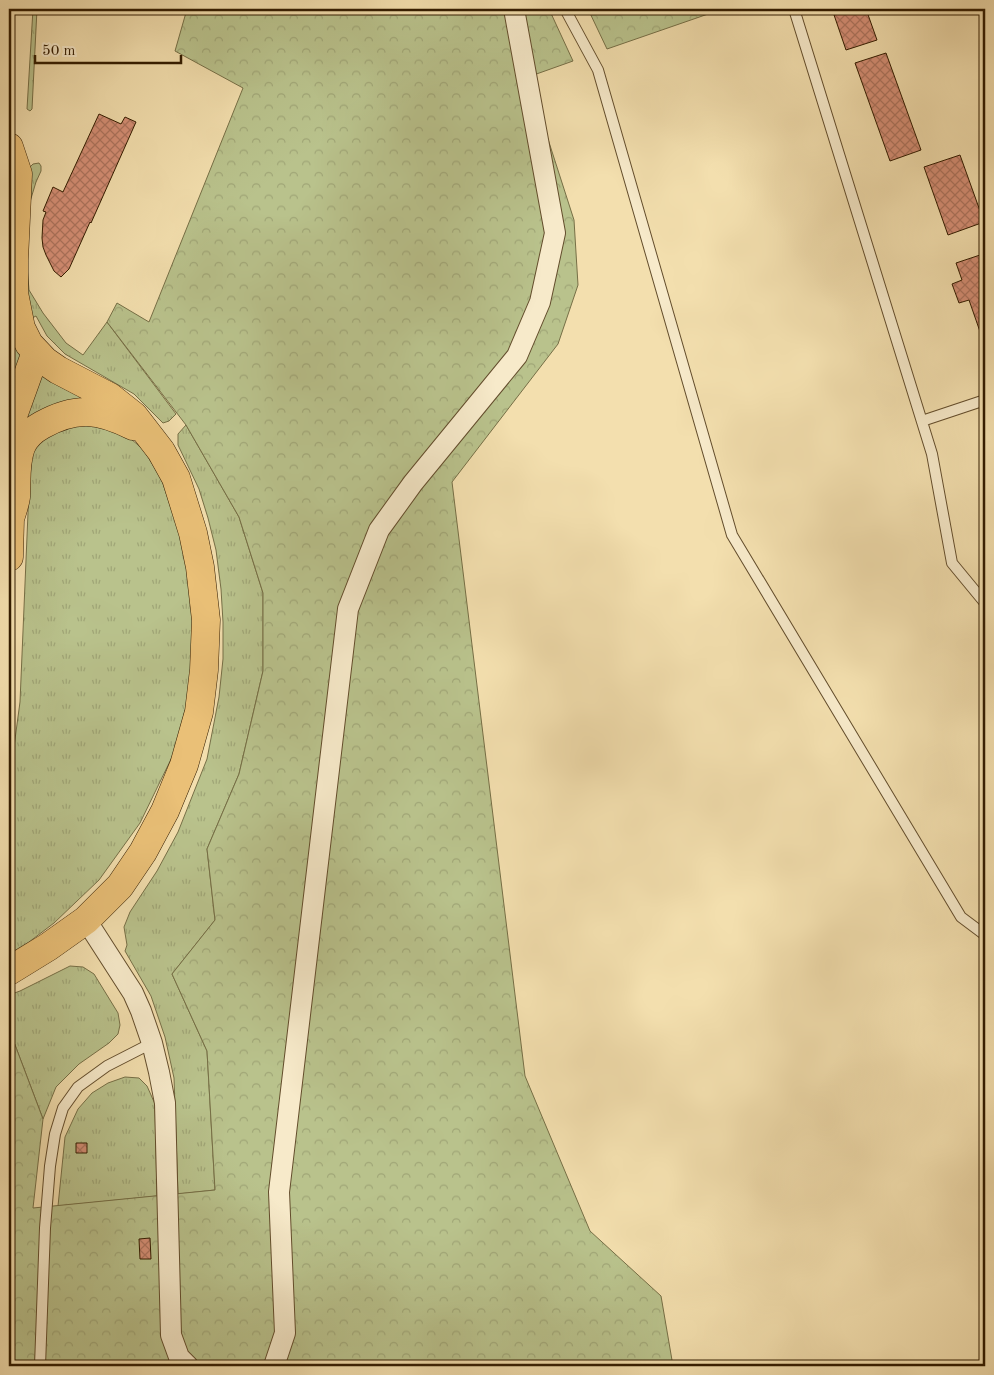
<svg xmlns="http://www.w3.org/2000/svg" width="994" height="1375" font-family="'Old Standard TT',serif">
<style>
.grass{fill:url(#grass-tufts);stroke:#766f46}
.forest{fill:url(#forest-crowns);stroke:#766f46}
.building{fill:url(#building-cross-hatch);stroke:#331c00}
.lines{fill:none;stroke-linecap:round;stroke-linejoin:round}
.service-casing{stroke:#634d2c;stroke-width:12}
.minor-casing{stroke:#634d2c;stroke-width:22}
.primary-casing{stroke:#331c00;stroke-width:29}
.service{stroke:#f7eaca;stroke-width:10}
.minor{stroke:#f7eaca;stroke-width:20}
.primary{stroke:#eac077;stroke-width:28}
</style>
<defs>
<pattern id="grass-tufts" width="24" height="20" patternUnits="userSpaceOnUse" patternTransform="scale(1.25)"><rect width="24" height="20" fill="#b9c28c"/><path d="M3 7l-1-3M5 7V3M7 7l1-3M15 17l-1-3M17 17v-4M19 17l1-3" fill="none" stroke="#a0a677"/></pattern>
<pattern id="forest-crowns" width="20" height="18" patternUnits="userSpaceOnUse" patternTransform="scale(1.25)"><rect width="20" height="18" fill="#b9c28c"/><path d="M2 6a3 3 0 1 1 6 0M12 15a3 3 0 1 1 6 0" fill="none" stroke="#a0a677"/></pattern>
<pattern id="building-cross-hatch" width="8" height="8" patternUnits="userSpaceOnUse" patternTransform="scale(1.25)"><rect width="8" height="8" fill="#d58f76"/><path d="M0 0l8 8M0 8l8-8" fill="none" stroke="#ad745e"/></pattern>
</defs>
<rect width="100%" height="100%" fill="#f3dfae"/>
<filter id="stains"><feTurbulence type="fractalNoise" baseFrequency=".004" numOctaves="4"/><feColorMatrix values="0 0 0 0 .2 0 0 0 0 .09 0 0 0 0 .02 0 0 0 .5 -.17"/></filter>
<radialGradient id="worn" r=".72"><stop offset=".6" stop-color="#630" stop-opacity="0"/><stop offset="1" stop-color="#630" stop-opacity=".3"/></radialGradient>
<path class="grass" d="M 33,9 L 37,9 L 32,109 L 30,111 L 27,109 Z
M 39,163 L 41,166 L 41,171 L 36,182 L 29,205 L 27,266 L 29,290 L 43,313 L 66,343 L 83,355 L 107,322 L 176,414 L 169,421 L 163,423 L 134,394 L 65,354 L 47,336 L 36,316 L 32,318 L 25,297 L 28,169 L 33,164 Z
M 13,320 L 23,362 L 10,404 Z
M 41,367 L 113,408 L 15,431 Z
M 97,422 L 120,430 L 143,449 L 161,478 L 185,549 L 194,617 L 192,684 L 174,753 L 140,823 L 99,880 L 54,923 L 29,942 L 9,954 L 9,784 L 20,702 L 30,466 C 32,460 32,451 36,447 C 50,431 77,425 97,422 Z
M 186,425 L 239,517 L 263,593 L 263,671 L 239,774 L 207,849 L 215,920 L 172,974 L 207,1051 L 215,1190 L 178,1194 L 174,1078 L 165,1037 L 151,996 L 125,951 L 127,945 L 124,927 L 130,912 L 157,871 L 178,832 L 207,759 L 219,697 L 223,659 L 223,622 L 221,589 L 216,550 L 208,518 L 199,489 L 178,445 L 178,434 Z
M 70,966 L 83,967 L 94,974 L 118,1013 L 120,1025 L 118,1034 L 109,1043 L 79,1064 L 56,1087 L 43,1119 L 9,1029 L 9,995 L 20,991 Z
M 125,1077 L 139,1078 L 147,1086 L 155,1104 L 157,1196 L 58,1206 L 65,1137 L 78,1109 L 92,1093 L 108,1083 Z"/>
<path class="forest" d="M 187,9 L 549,9 L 573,61 L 528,77 L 574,220 L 578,285 L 558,344 L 452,482 L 525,1076 L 590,1231 L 661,1296 L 673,1366 L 9,1366 L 9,1029 L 43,1119 L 33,1208 L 215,1190 L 207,1051 L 172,974 L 215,920 L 207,849 L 239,774 L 263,671 L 263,593 L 239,517 L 186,425 L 107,322 L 117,303 L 149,322 L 243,88 L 175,51 Z
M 588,9 L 709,9 L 711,13 L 607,49 Z"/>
<path class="building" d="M 832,9 L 866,9 L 877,40 L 846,50 Z
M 886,53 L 921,150 L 890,161 L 855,63 Z
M 99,114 L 121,124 L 125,117 L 136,122 L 91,223 L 90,222 L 69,269 L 61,277 L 54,271 L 46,255 L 43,247 L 42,238 L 43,220 L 46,212 L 43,211 L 53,187 L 63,192 Z
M 960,155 L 984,222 L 948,235 L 924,167 Z
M 983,254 L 985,260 L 985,346 L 969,300 L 959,303 L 952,284 L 962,280 L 956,263 Z
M 76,1143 L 87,1143 L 87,1153 L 76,1153 Z
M 150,1238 L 151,1259 L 140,1259 L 139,1239 Z"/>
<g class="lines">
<g class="service-casing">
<path id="service" d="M 565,9 L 598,70 L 732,535 L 961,917 L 985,935
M 794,9 L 932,454 L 952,563 L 985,603
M 922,421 L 985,400
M 40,1366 L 45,1228 L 50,1166 L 55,1134 L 63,1108 L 78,1087 L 107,1066 L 152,1043"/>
</g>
<g class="minor-casing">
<path id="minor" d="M 86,920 L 133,993 L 141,1011 L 152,1043 L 159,1072 L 165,1103 L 171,1335 L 179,1357 L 188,1366
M 274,1366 L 285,1333 L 279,1192 L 348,609 L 379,530 L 413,483 L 517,356 L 540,302 L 555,233 L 514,9"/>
</g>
<g class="primary-casing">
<path id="primary" d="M 9,147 L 18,174 L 14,260 L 14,293 L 21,328 L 29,344 L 45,361 L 58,370 L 110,397 L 134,416 L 161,451 L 176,478 L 193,533 L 200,567 L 206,620 L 204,670 L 199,712 L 184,765 L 165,811 L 143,852 L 120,886 L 86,920 L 48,947 L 9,971
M 9,427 L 36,352
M 9,510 L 10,519 L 9,557
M 10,519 C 12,512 15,504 16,497 C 17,480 15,463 21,447 C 25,437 33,430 42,425 C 76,406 99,409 133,426"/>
</g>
<use href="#service" class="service"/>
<use href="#minor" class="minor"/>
<use href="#primary" class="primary"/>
</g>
<rect width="994" height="1375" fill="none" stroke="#f3dfae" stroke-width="30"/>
<rect x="10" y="10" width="974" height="1355" fill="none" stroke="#331c00" stroke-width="2.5"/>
<rect x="15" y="15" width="964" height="1345" fill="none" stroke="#331c00"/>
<path d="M35 55v8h146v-8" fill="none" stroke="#331c00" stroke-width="2.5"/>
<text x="42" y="55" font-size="15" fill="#331c00" stroke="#f7eaca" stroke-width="4" paint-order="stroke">50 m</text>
<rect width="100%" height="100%" filter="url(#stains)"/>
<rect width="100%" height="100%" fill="url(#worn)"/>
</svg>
